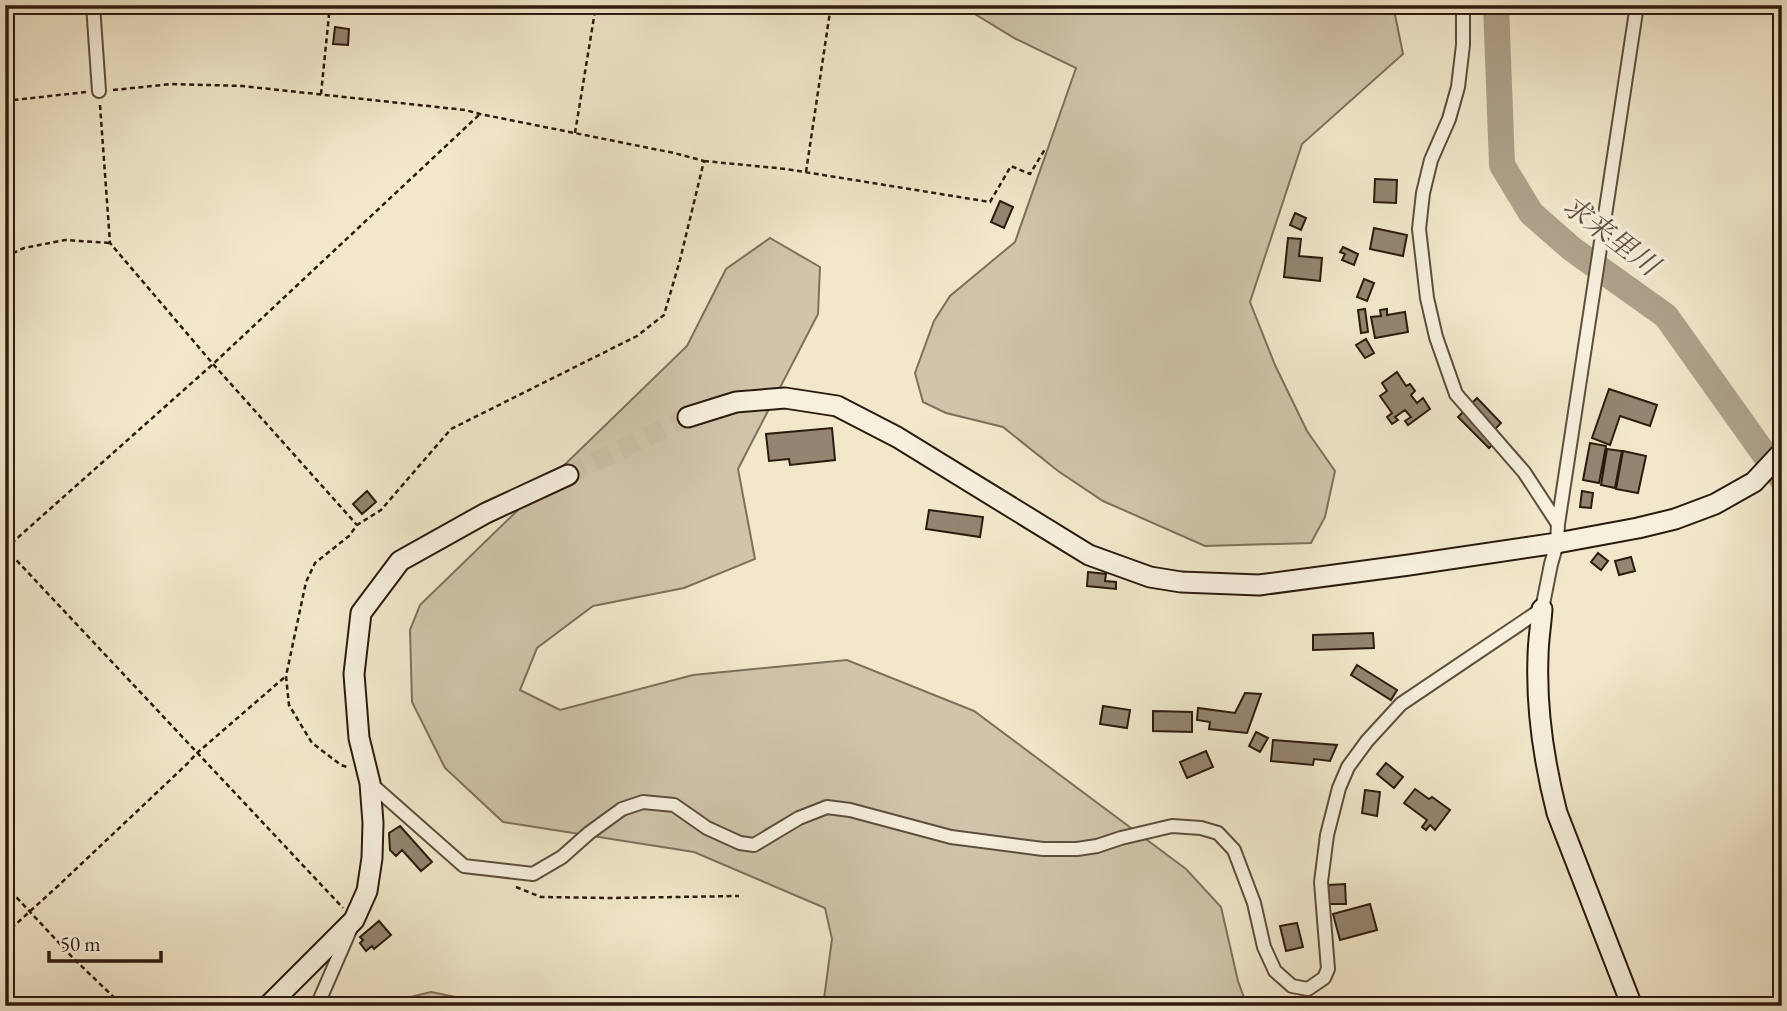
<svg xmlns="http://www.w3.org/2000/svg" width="1787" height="1011" font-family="'EB Garamond','Noto Serif JP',serif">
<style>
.green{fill:#d0c5ab;stroke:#7e705c;stroke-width:2}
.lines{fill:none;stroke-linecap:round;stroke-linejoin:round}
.river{stroke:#aea28b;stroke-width:26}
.building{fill:#938570;stroke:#2d1a0e;stroke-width:2}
.secondary-tunnel{stroke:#cabfa5;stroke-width:19;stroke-dasharray:19 10;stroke-linecap:butt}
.street-casing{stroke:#5e4e3d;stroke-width:16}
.secondary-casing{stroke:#2d1a0e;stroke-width:23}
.path{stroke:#2d1a0e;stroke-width:2.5;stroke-dasharray:5 3.5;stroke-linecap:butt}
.street{stroke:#f6f0dd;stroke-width:12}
.secondary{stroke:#f6f0dd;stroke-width:19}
.labels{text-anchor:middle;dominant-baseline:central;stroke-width:7;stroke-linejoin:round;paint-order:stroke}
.water-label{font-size:28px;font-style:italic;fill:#615040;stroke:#f6f0dd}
</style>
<rect width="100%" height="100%" fill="#f1e8cb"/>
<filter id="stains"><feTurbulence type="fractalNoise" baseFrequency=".00286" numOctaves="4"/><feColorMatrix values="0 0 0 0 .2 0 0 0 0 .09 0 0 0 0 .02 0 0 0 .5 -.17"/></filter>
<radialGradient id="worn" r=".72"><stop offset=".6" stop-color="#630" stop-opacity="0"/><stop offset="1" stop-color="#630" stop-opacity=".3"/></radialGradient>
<path class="green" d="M 960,5 L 1393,5 L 1403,54 L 1302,144 L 1250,302 L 1275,365 L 1307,431 L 1335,471 L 1325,517 L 1311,543 L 1205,546 L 1103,501 L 1058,471 L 1003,427 L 946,413 L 923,402 L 915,373 L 934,321 L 950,296 L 1015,242 L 1076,68 L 1016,39 Z
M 770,238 L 820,267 L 818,314 L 738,469 L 755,559 L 684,588 L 593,606 L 537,648 L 520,690 L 560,710 L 693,675 L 847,660 L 974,711 L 1186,869 L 1221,907 L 1238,981 L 1247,1006 L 823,1006 L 832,939 L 825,908 L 694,852 L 503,822 L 445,768 L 412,702 L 410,630 L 420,605 L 687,346 L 726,269 Z
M 431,992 L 500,1006 L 373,1006 Z"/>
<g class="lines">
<path class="river" d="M 1496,5 L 1502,165 L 1531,213 L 1572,249 L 1666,316 L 1782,479"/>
</g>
<path class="building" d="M 335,27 L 349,29 L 348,45 L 333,44 Z
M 1375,179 L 1397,180 L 1396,203 L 1374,202 Z
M 1000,201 L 1013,207 L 1004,228 L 991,222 Z
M 1295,213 L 1306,218 L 1301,230 L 1290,225 Z
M 1374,228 L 1407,235 L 1403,256 L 1370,249 Z
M 1288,238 L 1301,239 L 1299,256 L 1322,258 L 1320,281 L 1284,277 Z
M 1343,247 L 1358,254 L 1354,265 L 1342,260 L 1345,254 L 1340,252 Z
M 1364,279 L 1374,283 L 1367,301 L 1357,297 Z
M 1365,309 L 1368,332 L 1361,333 L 1358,310 Z
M 1387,309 L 1387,315 L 1405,312 L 1408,332 L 1375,338 L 1371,317 L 1381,316 L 1380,310 Z
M 1366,339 L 1374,353 L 1365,358 L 1356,345 Z
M 1397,372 L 1406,386 L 1410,384 L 1415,391 L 1411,395 L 1417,403 L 1423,398 L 1430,409 L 1408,425 L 1405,421 L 1411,417 L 1405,410 L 1395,417 L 1398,420 L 1392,424 L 1387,417 L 1392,413 L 1380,396 L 1387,391 L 1382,383 Z
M 1609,389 L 1657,405 L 1650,426 L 1620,416 L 1610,445 L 1592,438 Z
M 1477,398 L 1501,423 L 1494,430 L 1501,437 L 1489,448 L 1458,417 Z
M 832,428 L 835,460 L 790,465 L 789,459 L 769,461 L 766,434 Z
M 1590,443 L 1606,446 L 1599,483 L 1583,480 Z
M 1607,449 L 1622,451 L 1615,488 L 1601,485 Z
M 1623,451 L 1646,456 L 1638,493 L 1616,489 Z
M 367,491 L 376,502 L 362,514 L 353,504 Z
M 1582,491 L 1593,493 L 1591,508 L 1580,507 Z
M 929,510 L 983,517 L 980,537 L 926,529 Z
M 1598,553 L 1608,561 L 1601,570 L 1591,562 Z
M 1631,557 L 1635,571 L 1619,575 L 1615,561 Z
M 1088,572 L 1106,574 L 1105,581 L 1116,582 L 1116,589 L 1087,586 Z
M 1373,633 L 1374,648 L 1313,650 L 1313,635 Z
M 1357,665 L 1397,690 L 1391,700 L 1351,675 Z
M 1245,693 L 1261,694 L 1247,733 L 1209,729 L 1210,722 L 1197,720 L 1198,708 L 1235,713 Z
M 1103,706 L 1130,710 L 1127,728 L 1100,724 Z
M 1153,711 L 1192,712 L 1192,732 L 1153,731 Z
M 1256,732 L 1268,738 L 1260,752 L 1249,746 Z
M 1273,740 L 1337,745 L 1330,761 L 1314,759 L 1313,765 L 1271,761 Z
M 1206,751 L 1213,767 L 1187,778 L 1180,762 Z
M 1386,763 L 1403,777 L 1394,788 L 1377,774 Z
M 1415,789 L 1429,799 L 1432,797 L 1450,810 L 1435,830 L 1430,825 L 1426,830 L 1422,827 L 1427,820 L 1404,803 Z
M 1365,790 L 1380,792 L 1377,816 L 1362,813 Z
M 400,826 L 432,862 L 421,871 L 402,850 L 396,856 L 390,850 L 389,833 Z
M 1345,884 L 1346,904 L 1329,904 L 1328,885 Z
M 1370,904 L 1377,930 L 1340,940 L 1333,914 Z
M 379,921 L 391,935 L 374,949 L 372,946 L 366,951 L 360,943 L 363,940 L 360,937 Z
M 1297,923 L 1303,947 L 1286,951 L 1280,926 Z"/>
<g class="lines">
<path class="secondary-tunnel" d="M 568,475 L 688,417"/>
<g class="street-casing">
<path id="street" d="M 93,5 L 99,91
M 1463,5 L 1463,45 L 1458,87 L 1449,119 L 1431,160 L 1423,193 L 1419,229 L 1427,298 L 1436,337 L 1456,394 L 1524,472 L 1558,524
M 370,783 L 464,866 L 533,874 L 562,857 L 589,833 L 622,809 L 643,802 L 674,805 L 707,828 L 740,843 L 754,845 L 799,818 L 827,807 L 850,810 L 951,837 L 1043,849 L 1077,849 L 1097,846 L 1121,838 L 1172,826 L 1201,828 L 1218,833 L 1234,850 L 1254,903 L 1264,947 L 1275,971 L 1292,986 L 1308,989 L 1324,978 L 1328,969 L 1321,882 L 1327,835 L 1339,788 L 1348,767 L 1367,741 L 1401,704 L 1542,609 L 1551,564 L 1557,543 L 1558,524 L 1637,5
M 317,1006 L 350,930"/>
</g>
<g class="secondary-casing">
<path id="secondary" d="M 688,417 L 736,402 L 785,398 L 837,406 L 897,437 L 1089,555 L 1150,577 L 1181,582 L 1259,585 L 1409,565 L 1557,543 L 1638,528 L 1675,519 L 1715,504 L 1754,482 L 1782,452
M 1542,609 C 1541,625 1538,641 1538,657 C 1536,710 1544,762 1557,813 L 1632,1006
M 268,1006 L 354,920 L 367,891 L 372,858 L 373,823 L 370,783 L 359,738 L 354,674 L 361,613 L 400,561 L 486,513 L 568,475"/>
</g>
<path class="path" d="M 113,90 L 172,84 L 242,86 L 465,110 L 480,114 L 674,153 L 704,161 L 680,260 L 664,315 L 637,336 L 451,429 L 381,510 L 357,525 L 349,536 L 315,563 L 306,582 L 286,676 L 289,705 L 312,743 L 341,765 L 347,767
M 321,94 L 330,5
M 5,101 L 86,92
M 100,105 L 110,243 L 213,364 L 357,525
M 575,133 L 596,5
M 704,161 L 786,169 L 990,202 L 1011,166 L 1030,174 L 1045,149
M 806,172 L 831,5
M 5,257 L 24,248 L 65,240 L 110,243
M 5,548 L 343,908
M 5,549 L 213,364 L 480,114
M 5,885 L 73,958 L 123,1006
M 516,887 L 541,897 L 612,898 L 739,896
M 5,934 L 59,885 L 187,764 L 197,753 L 286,676"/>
<use href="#street" class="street"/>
<use href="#secondary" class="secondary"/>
</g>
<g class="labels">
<g class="water-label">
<text transform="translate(1611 235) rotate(37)">求来里川</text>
</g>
</g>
<rect width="1787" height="1011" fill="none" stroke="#f1e8cb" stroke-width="28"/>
<rect x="7" y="7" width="1773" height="997" fill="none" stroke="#2d1a0e" stroke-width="3.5"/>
<rect x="14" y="14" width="1759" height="983" fill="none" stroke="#2d1a0e" stroke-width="2"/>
<path d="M49 951v10h112v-10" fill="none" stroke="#2d1a0e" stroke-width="3.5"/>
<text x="60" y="951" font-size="21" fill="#2d1a0e" stroke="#f6f0dd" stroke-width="5" paint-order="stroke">50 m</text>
<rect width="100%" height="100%" filter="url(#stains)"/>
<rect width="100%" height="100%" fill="url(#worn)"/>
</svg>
